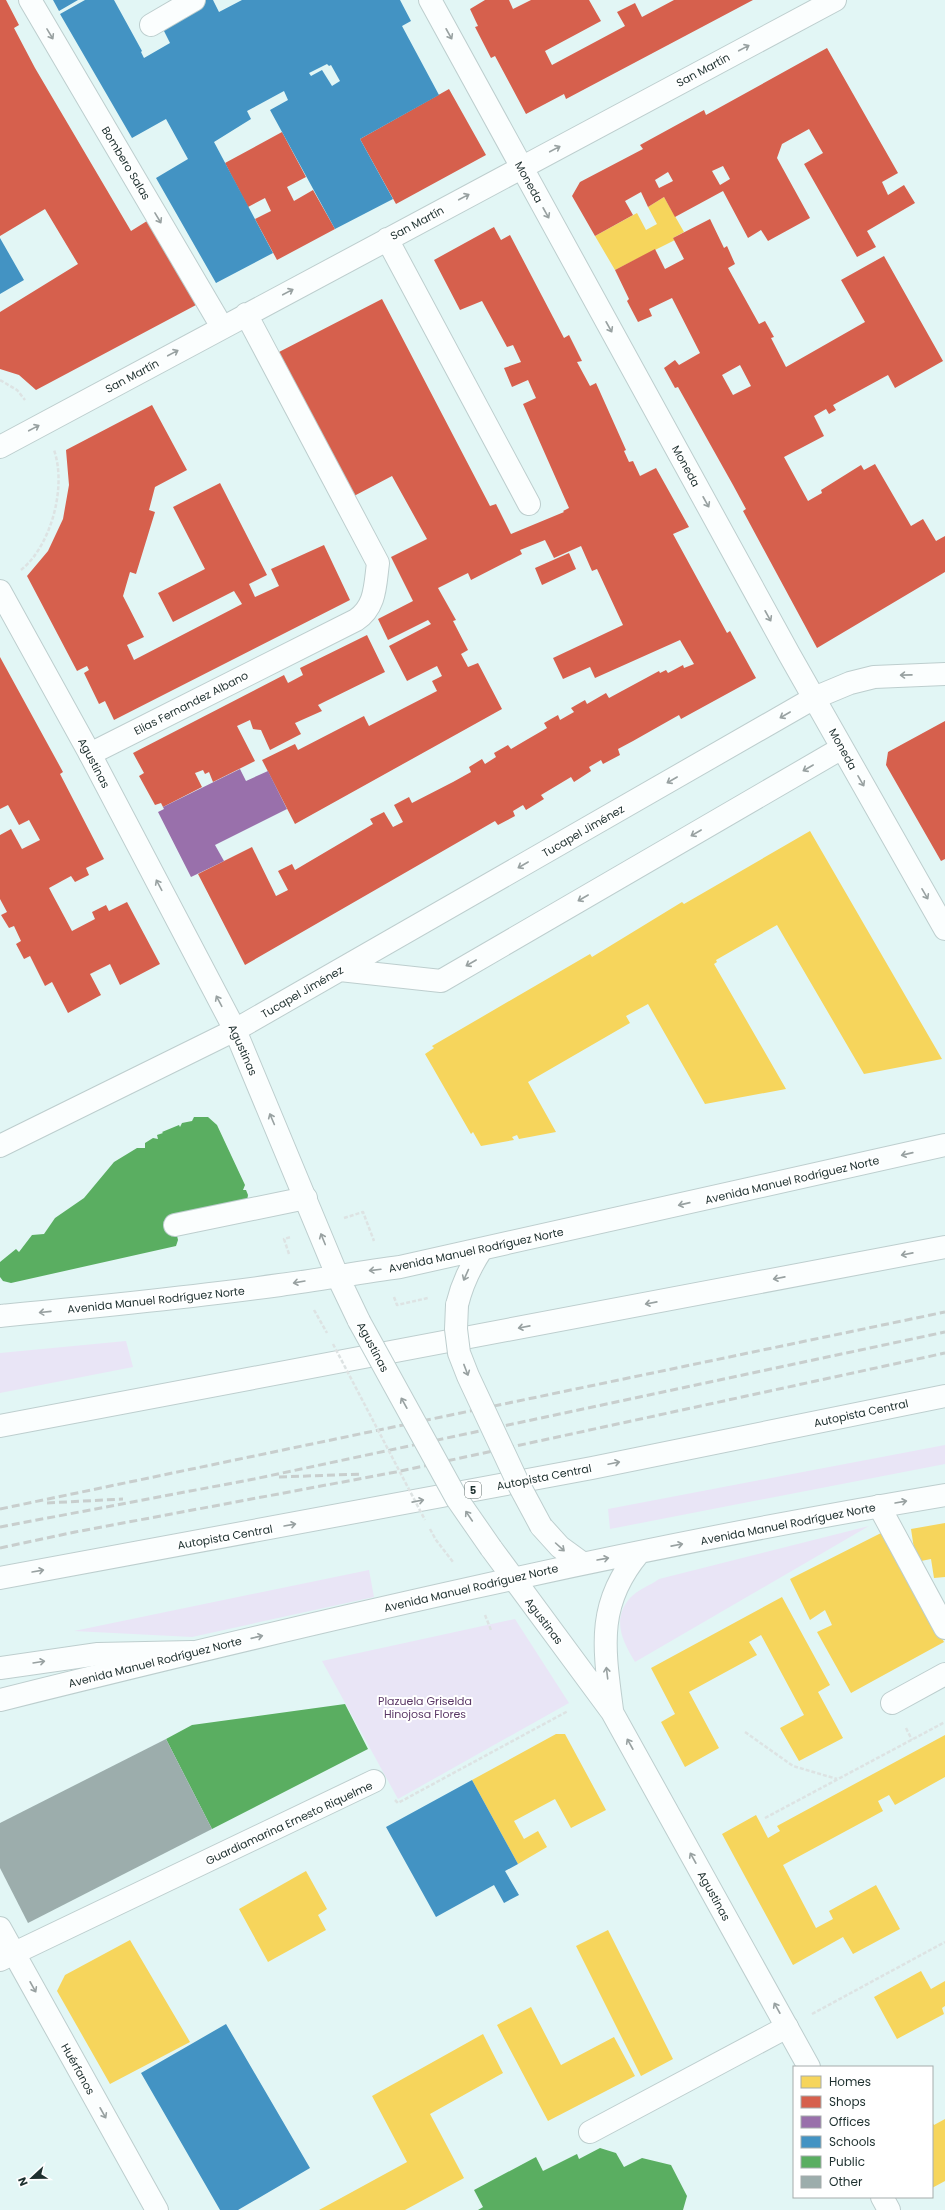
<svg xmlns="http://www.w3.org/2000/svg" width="945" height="2210" font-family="Poppins,sans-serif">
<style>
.green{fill:#e9e5f6}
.homes{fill:#f6d55c}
.shops{fill:#d6604d;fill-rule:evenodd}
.offices{fill:#9970ab}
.schools{fill:#4393c3;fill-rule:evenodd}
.public{fill:#5aae61}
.building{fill:#9cadac}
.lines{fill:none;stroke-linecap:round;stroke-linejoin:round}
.minor-casing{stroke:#bdcece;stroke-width:24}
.major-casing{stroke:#bdcece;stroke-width:24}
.highway-casing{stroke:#bdcece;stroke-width:24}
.path{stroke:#dde3e3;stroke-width:2.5;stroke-dasharray:4 2;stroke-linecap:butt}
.minor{stroke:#fbfefe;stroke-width:22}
.major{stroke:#fbfefe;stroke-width:22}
.highway{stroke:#fbfefe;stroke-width:22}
.rail{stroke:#c8cecd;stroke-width:3;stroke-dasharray:8 4;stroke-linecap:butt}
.major-bridge-casing{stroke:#bdcece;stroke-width:24;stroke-linecap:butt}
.path-bridge{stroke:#dde3e3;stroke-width:2.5;stroke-dasharray:4 2;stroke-linecap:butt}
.major-bridge{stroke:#fbfefe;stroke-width:22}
.oneway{stroke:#98a1a1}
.labels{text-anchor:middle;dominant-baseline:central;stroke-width:4;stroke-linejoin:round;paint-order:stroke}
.shield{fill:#fff;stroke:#626e6d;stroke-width:1}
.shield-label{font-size:10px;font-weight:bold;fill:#1e302f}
.street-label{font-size:11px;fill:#1e302f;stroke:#fff}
.park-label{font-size:11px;fill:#5a3765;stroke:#fff}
</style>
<rect width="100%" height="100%" fill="#e2f6f5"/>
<path class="green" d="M 126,1341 L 133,1367 L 0,1393 L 0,1353 Z
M 945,1445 L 945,1464 L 610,1529 L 608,1509 Z
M 869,1526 L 635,1662 C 623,1642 611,1620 630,1598 C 637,1590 651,1585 659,1579 Z
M 369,1570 L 374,1597 L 192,1637 L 74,1631 Z
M 515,1619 L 569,1703 L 398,1799 L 322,1661 Z"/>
<path class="homes" d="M 664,197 L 684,232 L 673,238 L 675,240 L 615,270 L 595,236 L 637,213 L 646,230 L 657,224 L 648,207 Z
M 810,831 L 942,1059 L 864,1074 L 777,925 L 716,960 L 717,962 L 714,964 L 786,1089 L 705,1104 L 648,1004 L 626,1016 L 630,1023 L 528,1082 L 556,1132 L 519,1139 L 517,1135 L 512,1137 L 514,1140 L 481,1146 L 473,1132 L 471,1134 L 425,1054 L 434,1048 L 432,1046 L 590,954 L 592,957 L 682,902 L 684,904 Z
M 945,1523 L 945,1577 L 934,1578 L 931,1559 L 916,1562 L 911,1529 Z
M 885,1531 L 944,1642 L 851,1693 L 817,1632 L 832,1625 L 825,1610 L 810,1620 L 790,1579 Z
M 782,1597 L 830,1685 L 818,1692 L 843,1738 L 799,1761 L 780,1728 L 804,1715 L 761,1635 L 749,1642 L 757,1655 L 689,1692 L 719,1748 L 685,1767 L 661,1722 L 675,1714 L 651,1668 Z
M 556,1734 L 565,1734 L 606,1810 L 571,1828 L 555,1799 L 514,1821 L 524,1839 L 538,1831 L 547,1847 L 518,1864 L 472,1780 Z
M 945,1735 L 945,1777 L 895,1805 L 889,1795 L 878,1801 L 883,1811 L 783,1865 L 816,1928 L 833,1919 L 829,1911 L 876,1885 L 900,1929 L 853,1954 L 843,1937 L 793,1965 L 722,1834 L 756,1815 L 768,1838 L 780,1831 L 777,1826 Z
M 306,1871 L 327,1909 L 318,1915 L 326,1930 L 268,1962 L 239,1909 Z
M 608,1930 L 673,2059 L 641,2076 L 576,1946 Z
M 130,1940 L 190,2042 L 110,2084 L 57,1991 L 65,1975 Z
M 921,1971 L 931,1989 L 945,1981 L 945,2006 L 942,2008 L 944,2014 L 897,2039 L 874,1997 Z
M 531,2007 L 561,2065 L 614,2037 L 635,2076 L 548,2121 L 497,2025 Z
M 483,2034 L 503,2073 L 430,2114 L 464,2178 L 405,2210 L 319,2210 L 407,2162 L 372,2096 Z
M 945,2119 L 945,2181 L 932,2188 L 932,2122 L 934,2125 Z"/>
<path class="shops" d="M 0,0 L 6,0 L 19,25 L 14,28 L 35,68 L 131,231 L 147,221 L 196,305 L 36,390 L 19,375 L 0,369 L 0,312 L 78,264 L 45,209 L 0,236 Z
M 485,0 L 509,0 L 513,9 L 531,0 L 589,0 L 601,21 L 545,51 L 552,65 L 625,26 L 617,12 L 635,3 L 642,17 L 674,0 L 753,0 L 566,99 L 564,94 L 526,114 L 495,56 L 491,58 L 475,27 L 478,26 L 470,9 Z
M 827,48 L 898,173 L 882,182 L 888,195 L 904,185 L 915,203 L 867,231 L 876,247 L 857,257 L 804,164 L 823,153 L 809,129 L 782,144 L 777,158 L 810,218 L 768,241 L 761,230 L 748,238 L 723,191 L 675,217 L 664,197 L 648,207 L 641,192 L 625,201 L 633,215 L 595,236 L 572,196 L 580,182 L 643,149 L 640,145 L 704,110 L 706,115 ZM 723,166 L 730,179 L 720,185 L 712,171 ZM 668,172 L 673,181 L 659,188 L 655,180 Z
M 449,89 L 486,155 L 396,204 L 360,139 Z
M 282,132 L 306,177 L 287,187 L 294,201 L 313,190 L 335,229 L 277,260 L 255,219 L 271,211 L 265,198 L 248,207 L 225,163 Z
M 710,219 L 724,248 L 727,246 L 735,264 L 728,268 L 759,324 L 765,321 L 774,337 L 771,338 L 786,367 L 865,322 L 841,280 L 884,256 L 943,361 L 895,388 L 888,375 L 833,405 L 836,410 L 829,414 L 826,409 L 814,416 L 824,436 L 784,457 L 808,501 L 822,493 L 821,490 L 861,465 L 864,470 L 875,464 L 911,526 L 923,519 L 936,541 L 945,536 L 945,572 L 817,648 L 743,511 L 746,509 L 733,485 L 678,387 L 675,388 L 664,368 L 675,360 L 679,365 L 700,353 L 672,298 L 649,309 L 652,316 L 638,322 L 627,301 L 629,299 L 615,270 L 655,249 L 665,269 L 684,259 L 673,238 ZM 740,365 L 751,386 L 733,395 L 722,375 Z
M 494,227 L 501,240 L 510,235 L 564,338 L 569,335 L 582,361 L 577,362 L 590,386 L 596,383 L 626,450 L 624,451 L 629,462 L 633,461 L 640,476 L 656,468 L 689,527 L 673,534 L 727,633 L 730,631 L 756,678 L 681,719 L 679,715 L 633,741 L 618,749 L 620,755 L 603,764 L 601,760 L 589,767 L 591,771 L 574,782 L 571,777 L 541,795 L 544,799 L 526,810 L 523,805 L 513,811 L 515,816 L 498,825 L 495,821 L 245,965 L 198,874 L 252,847 L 276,896 L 288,890 L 278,871 L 292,864 L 295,870 L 373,824 L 370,819 L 384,812 L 393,827 L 403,822 L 394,805 L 409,797 L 412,803 L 453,782 L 471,772 L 469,767 L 482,759 L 485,764 L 496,757 L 494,753 L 508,745 L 511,749 L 528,739 L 547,728 L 544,723 L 558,715 L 560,720 L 574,712 L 571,708 L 585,700 L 587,704 L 606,693 L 609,698 L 659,671 L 660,673 L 666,670 L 668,673 L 683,665 L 684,668 L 694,664 L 680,640 L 595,678 L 590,667 L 563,679 L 553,658 L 623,625 L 597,569 L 592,571 L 581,546 L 554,558 L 545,540 L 520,550 L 522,554 L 471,580 L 468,573 L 438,588 L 456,620 L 453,621 L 468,650 L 461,654 L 468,667 L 478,663 L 502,709 L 295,824 L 262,760 L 295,744 L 298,750 L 364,716 L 369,726 L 437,691 L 432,681 L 442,676 L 437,666 L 407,681 L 389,646 L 431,624 L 428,620 L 388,640 L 378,619 L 413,601 L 391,557 L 427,539 L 392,476 L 354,496 L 279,352 L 382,299 L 490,506 L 496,504 L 511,534 L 564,512 L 563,511 L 569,508 L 523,404 L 536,398 L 528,380 L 512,387 L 504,368 L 521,362 L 513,345 L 507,347 L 482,301 L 460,310 L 434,260 Z
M 152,405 L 187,470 L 155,487 L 149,510 L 155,512 L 136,574 L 130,572 L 123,596 L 144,637 L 127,645 L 134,660 L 242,604 L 234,591 L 173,622 L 158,593 L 205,569 L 173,507 L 220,483 L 267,575 L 249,584 L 255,597 L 279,586 L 271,569 L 324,545 L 350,600 L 114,720 L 105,701 L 99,704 L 84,673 L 89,670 L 87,666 L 77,671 L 27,576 L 48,551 L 63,519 L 69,485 L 66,450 Z
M 569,553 L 576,569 L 542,585 L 535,568 Z
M 367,635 L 385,672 L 318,705 L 322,711 L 295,723 L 301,734 L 270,750 L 261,730 L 253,729 L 250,720 L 237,726 L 255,761 L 213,782 L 209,772 L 205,774 L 203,770 L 195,773 L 202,787 L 163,807 L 161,803 L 155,805 L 139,776 L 144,773 L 133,753 L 284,675 L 288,683 L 303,675 L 300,668 Z
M 0,657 L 63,772 L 60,774 L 104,859 L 86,868 L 89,875 L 75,882 L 71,876 L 49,888 L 72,931 L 95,919 L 92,912 L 106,905 L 109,911 L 127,902 L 160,964 L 120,985 L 110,964 L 90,974 L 101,995 L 68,1013 L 52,982 L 45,986 L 30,956 L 24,959 L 16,944 L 21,941 L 14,926 L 9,928 L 1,915 L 7,912 L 0,899 L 0,835 L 11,829 L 22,849 L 40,840 L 29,820 L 19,825 L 8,805 L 0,809 Z
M 945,721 L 945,859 L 941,861 L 886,765 L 888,752 Z"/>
<path class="offices" d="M 240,769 L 246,781 L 268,771 L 287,809 L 215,845 L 224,861 L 191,877 L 158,812 L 164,809 L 163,807 Z"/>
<path class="schools" d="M 53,0 L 78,0 L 59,11 Z
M 85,0 L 114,0 L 142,51 L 141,52 L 144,58 L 170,43 L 162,27 L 175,17 L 206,0 L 213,0 L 219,12 L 242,0 L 400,0 L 411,21 L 402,26 L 439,95 L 360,139 L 393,199 L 335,229 L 270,110 L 288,100 L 284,91 L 247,111 L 251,119 L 214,142 L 273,253 L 216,283 L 156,178 L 188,159 L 166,119 L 132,138 L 60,14 ZM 327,64 L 329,66 L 331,65 L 340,81 L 332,86 L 322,70 L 311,76 L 309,73 Z
M 0,238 L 24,280 L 0,294 Z
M 472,1780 L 518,1864 L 505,1871 L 519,1895 L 504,1903 L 494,1885 L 436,1917 L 386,1827 Z
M 226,2024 L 310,2168 L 238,2210 L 220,2210 L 141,2073 Z"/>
<path class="public" d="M 194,1117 L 208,1117 L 217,1125 L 245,1185 L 243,1190 L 246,1190 L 248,1195 L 247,1201 L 173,1218 L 178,1240 L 176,1246 L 11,1283 L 3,1281 L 0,1277 L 0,1262 L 16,1249 L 19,1252 L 32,1235 L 44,1234 L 55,1218 L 84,1198 L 114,1162 L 137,1148 L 145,1148 L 145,1143 L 153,1138 L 158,1139 L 157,1135 L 163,1133 L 162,1132 L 179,1125 L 180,1127 L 182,1123 L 192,1121 Z
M 345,1704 L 368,1749 L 212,1829 L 166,1739 L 192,1725 Z
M 600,2148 L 616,2153 L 624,2167 L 642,2158 L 671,2165 L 687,2196 L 683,2210 L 478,2210 L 483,2207 L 474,2190 L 536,2157 L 543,2171 L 577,2154 L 579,2159 Z"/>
<path class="building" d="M 166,1739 L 212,1829 L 28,1923 L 0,1868 L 0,1823 Z"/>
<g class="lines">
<g class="minor-casing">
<path id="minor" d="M 30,0 L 222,327
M 430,0 L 789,654 L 945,929
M 151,25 L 194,0
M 387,239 L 529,504
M 0,447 L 835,0
M 90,754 L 356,620 C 376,607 375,585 378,563 L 246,314
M 340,970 L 441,981 L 842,748
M 0,1146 L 235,1030 L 814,698 L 850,683 L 874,677 L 945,674
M 175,1225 L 306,1198
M 879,1506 L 945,1628
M 892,1703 L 945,1674
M 0,1928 L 157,2210
M 0,1960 L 374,1781
M 590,2132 L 787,2027"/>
</g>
<g class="major-casing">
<path id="major" d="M 0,591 L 90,754 L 235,1030 L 337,1275 L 359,1321
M 457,1305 C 462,1284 470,1267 482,1249
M 0,1316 C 93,1307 187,1298 280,1285 C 320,1280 360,1272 400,1267 L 945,1145
M 541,1526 L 560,1547 L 582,1563
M 491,1548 L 612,1712 L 809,2067
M 0,1700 C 313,1622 627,1548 945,1495
M 612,1710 C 604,1648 596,1604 639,1553
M 882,2197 L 889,2210"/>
</g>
<g class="highway-casing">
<path id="highway" d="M 0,1426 L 945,1247
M 0,1578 L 592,1468 L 945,1396
M 0,1668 L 98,1654 L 192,1652"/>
</g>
<path class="path" d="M 0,380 L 17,390 L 25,400
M 21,570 C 51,546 67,487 54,450
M 344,1218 L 363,1212 L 374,1241
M 289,1254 L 284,1239 L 291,1237
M 394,1297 L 397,1305 L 428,1298
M 314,1310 L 327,1333
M 430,1529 L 436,1540 L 453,1562
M 485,1615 L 491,1630
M 906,1728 L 912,1740
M 745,1732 L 793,1766 L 837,1779
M 395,1800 L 398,1803 L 568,1711
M 765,1818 L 945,1722
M 812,2014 L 945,1942"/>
<use href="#minor" class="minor"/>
<use href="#major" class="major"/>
<use href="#highway" class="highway"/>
<path class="rail" d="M 279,1477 L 363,1474
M 47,1503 L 123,1499
M 0,1509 L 945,1312
M 0,1527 L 254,1479 L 945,1332
M 0,1548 L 75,1532 L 396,1472 L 945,1353"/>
<g class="major-bridge-casing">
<path id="major-bridge" d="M 457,1305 L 456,1329 L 459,1353 L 468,1376 L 519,1485 L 541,1526
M 359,1321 L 457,1499 L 491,1548"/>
</g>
<path class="path-bridge" d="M 333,1344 L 425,1520"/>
<use href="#major-bridge" class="major-bridge"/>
</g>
<defs><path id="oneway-shaft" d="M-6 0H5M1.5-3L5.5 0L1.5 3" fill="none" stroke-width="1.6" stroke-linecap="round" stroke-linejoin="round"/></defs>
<g class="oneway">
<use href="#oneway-shaft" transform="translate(50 34) rotate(59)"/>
<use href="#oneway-shaft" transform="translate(449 34) rotate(61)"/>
<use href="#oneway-shaft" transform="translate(744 48) rotate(-28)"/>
<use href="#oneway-shaft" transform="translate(555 149) rotate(-28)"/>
<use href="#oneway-shaft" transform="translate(464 197) rotate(-28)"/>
<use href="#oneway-shaft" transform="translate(546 213) rotate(61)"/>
<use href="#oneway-shaft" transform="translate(158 218) rotate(59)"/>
<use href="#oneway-shaft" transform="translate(288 292) rotate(-28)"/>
<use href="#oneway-shaft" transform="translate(609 327) rotate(61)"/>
<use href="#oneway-shaft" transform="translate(173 353) rotate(-28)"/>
<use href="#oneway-shaft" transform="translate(34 428) rotate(-28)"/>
<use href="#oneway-shaft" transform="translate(706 502) rotate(61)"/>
<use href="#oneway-shaft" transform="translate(768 616) rotate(61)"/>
<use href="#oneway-shaft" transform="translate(906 675) rotate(179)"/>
<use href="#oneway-shaft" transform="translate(785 715) rotate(150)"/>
<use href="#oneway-shaft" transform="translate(808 768) rotate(150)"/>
<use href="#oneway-shaft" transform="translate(672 780) rotate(150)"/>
<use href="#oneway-shaft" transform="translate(861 781) rotate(60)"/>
<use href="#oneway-shaft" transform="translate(696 833) rotate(150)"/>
<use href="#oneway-shaft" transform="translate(523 865) rotate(150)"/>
<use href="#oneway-shaft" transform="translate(159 885) rotate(-118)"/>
<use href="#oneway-shaft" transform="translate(925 894) rotate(60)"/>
<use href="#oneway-shaft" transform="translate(583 898) rotate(150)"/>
<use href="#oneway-shaft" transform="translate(471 963) rotate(150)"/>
<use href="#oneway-shaft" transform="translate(219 1001) rotate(-118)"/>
<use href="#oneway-shaft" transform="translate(272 1119) rotate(-113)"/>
<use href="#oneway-shaft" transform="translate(907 1154) rotate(167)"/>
<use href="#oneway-shaft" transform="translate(684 1204) rotate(167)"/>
<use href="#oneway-shaft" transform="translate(323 1239) rotate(-112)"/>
<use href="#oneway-shaft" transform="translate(907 1254) rotate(169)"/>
<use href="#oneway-shaft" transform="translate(375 1270) rotate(173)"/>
<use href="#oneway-shaft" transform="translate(466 1275) rotate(114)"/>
<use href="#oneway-shaft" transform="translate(779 1278) rotate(169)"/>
<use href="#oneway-shaft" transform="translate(299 1282) rotate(170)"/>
<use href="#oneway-shaft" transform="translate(651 1303) rotate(169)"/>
<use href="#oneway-shaft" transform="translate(45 1312) rotate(174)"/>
<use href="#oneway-shaft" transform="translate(524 1327) rotate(169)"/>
<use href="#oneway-shaft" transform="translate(466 1370) rotate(69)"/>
<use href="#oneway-shaft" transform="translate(404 1403) rotate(-119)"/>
<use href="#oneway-shaft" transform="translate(614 1463) rotate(-12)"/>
<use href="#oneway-shaft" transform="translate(418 1501) rotate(-11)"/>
<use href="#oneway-shaft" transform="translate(901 1502) rotate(-10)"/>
<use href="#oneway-shaft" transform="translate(469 1516) rotate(-124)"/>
<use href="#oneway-shaft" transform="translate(290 1525) rotate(-10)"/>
<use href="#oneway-shaft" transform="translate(677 1545) rotate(-11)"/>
<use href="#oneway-shaft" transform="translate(560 1547) rotate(42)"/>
<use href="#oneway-shaft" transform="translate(603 1559) rotate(-10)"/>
<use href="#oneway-shaft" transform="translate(38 1571) rotate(-10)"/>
<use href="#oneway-shaft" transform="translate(257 1637) rotate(-13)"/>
<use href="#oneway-shaft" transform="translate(39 1662) rotate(-9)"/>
<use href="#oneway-shaft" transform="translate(607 1673) rotate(-97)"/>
<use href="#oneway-shaft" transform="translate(630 1744) rotate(-119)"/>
<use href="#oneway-shaft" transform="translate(693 1858) rotate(-119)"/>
<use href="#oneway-shaft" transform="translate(33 1987) rotate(61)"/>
<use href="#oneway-shaft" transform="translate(777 2008) rotate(-119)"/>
<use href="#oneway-shaft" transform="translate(103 2113) rotate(61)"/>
</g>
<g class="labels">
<rect class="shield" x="465" y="1482" width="16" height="16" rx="3"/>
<g class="shield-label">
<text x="473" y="1490">5</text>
</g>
<g class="street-label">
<text transform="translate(703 70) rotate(-28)">San Martín</text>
<text transform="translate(126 163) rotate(59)">Bombero Salas</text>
<text transform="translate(529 182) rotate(61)">Moneda</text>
<text transform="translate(417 223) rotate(-28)">San Martín</text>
<text transform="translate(132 376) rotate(-28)">San Martín</text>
<text transform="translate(686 466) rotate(61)">Moneda</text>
<text transform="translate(191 703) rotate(-27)">Elias Fernandez Albano</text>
<text transform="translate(843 749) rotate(61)">Moneda</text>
<text transform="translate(94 763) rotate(62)">Agustinas</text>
<text transform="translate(583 831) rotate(-30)">Tucapel Jiménez</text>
<text transform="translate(302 992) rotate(-30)">Tucapel Jiménez</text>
<text transform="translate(243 1050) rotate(66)">Agustinas</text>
<text transform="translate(792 1180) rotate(-13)">Avenida Manuel Rodríguez Norte</text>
<text transform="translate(476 1250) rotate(-12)">Avenida Manuel Rodríguez Norte</text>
<text transform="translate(156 1300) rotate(-6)">Avenida Manuel Rodríguez Norte</text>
<text transform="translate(373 1347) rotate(62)">Agustinas</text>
<text transform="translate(861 1413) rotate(-12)">Autopista Central</text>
<text transform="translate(544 1477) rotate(-11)">Autopista Central</text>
<text transform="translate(788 1524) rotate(-11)">Avenida Manuel Rodríguez Norte</text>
<text transform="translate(225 1537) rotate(-10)">Autopista Central</text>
<text transform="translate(471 1588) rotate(-13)">Avenida Manuel Rodríguez Norte</text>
<text transform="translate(544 1621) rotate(53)">Agustinas</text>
<text transform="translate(155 1662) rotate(-14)">Avenida Manuel Rodríguez Norte</text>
<text transform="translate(289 1823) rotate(-25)">Guardiamarina Ernesto Riquelme</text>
<text transform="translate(714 1896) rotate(61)">Agustinas</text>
<text transform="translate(78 2069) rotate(61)">Huérfanos</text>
</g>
<g class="park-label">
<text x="425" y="1701">Plazuela Griselda<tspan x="425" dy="13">Hinojosa Flores</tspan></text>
</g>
</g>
<rect x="793" y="2066" width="140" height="132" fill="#ffffff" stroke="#a5acac"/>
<rect x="801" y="2076" width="20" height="12" fill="#f6d55c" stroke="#a5acac"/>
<text x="829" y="2086" font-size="12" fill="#1e302f">Homes</text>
<rect x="801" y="2096" width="20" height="12" fill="#d6604d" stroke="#a5acac"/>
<text x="829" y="2106" font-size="12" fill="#1e302f">Shops</text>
<rect x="801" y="2116" width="20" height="12" fill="#9970ab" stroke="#a5acac"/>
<text x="829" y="2126" font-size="12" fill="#1e302f">Offices</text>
<rect x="801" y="2136" width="20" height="12" fill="#4393c3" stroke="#a5acac"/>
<text x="829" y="2146" font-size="12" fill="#1e302f">Schools</text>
<rect x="801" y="2156" width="20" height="12" fill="#5aae61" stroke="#a5acac"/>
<text x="829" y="2166" font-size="12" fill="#1e302f">Public</text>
<rect x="801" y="2176" width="20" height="12" fill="#9cadac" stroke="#a5acac"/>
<text x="829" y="2186" font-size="12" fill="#1e302f">Other</text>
<g transform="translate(32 2178) rotate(248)" stroke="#ffffff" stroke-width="3" paint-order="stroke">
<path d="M0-3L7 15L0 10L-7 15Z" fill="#1e302f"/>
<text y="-6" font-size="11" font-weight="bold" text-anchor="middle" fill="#1e302f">N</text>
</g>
</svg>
